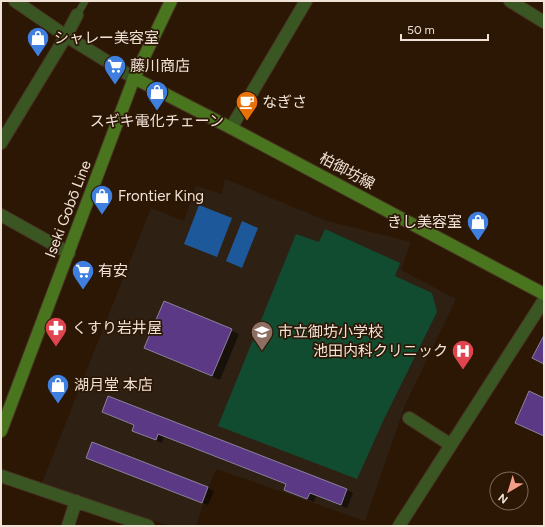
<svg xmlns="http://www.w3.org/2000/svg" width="545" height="527" font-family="Figtree,'Noto Sans JP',sans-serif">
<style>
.education{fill:#2e2114}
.green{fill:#114c30}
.water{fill:#1d589b}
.shadow{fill:#0007}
.building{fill:#5c3985;stroke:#8c819e}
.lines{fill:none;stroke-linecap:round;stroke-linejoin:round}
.service-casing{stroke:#473322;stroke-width:8}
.minor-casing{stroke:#473322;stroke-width:14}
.tertiary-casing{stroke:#473322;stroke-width:14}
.secondary-casing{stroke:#473322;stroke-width:14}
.service{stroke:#3a5623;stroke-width:7}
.minor{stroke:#3a5623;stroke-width:12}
.tertiary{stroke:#3a5623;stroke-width:12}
.secondary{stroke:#49751f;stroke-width:12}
.labels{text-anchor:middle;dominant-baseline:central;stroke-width:3.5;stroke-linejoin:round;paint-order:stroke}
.poi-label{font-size:15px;fill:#f0e2d6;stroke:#2c1705;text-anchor:start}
.street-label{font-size:15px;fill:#f0e2d6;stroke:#2c1705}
</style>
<rect width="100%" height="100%" fill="#2c1705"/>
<path class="education" d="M 225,179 L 327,221 L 411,242 L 401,270 L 456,299 L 405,405 L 365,521 L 217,469 L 213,475 L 196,526 L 170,526 L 42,483 L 151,208 L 184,221 L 196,186 L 222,194 Z"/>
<path class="green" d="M 325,229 L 400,263 L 395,276 L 432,293 L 437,312 L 384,419 L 357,479 L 218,426 L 296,234 L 319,242 Z"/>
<path class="water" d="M 199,205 L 232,218 L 217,257 L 184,244 Z
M 242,221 L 258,228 L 242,268 L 226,261 Z"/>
<path class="shadow" d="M 231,330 L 239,334 L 220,380 L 153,352 L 145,348 Z
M 544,333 L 544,364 L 541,343 L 539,342 Z
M 109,397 L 347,490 L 353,493 L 347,508 L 316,496 L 314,502 L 291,493 L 285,490 L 287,485 L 164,437 L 162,443 L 139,434 L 133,431 L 135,426 L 109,415 L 103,412 Z
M 93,443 L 208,488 L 214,491 L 208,505 L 93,461 Z"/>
<path class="building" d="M 164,301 L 232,329 L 212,376 L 144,348 Z
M 544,335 L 544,364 L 532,358 Z
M 529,391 L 544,398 L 544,436 L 515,423 Z
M 108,396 L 347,489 L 341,505 L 310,493 L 307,499 L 284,490 L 286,484 L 158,434 L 156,440 L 132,431 L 134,425 L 102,412 Z
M 92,442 L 208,487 L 202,503 L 86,458 Z"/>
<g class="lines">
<g class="service-casing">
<path id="service" d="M 77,15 L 85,1"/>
</g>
<g class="minor-casing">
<path id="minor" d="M 510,1 L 544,22
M 231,128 L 306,1
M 1,143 L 66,36 L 77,15
M 1,215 L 69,253
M 409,418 L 451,445
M 1,476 L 148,526
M 68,526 L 76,501
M 399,526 L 544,300"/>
</g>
<g class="tertiary-casing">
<path id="tertiary" d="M 15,1 L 66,36 L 134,78"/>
</g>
<g class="secondary-casing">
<path id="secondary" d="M 134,78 L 231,128 L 544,294
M 1,431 L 134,78 L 171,1"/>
</g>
<use href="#service" class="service"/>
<use href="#minor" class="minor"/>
<use href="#tertiary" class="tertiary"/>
<use href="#secondary" class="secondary"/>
</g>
<defs>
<g id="shop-pin" transform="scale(1.15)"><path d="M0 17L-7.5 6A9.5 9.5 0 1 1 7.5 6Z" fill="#3f7fe0" stroke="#2c1705"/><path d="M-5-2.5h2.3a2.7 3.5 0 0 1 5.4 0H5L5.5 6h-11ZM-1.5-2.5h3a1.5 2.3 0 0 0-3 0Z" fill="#fff"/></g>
<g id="supermarket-pin" transform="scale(1.15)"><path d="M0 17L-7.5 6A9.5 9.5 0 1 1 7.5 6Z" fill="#3f7fe0" stroke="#2c1705"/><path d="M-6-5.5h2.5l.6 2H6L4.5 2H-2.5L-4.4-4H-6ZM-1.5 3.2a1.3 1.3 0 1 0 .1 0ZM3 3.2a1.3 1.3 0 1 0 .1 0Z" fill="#fff"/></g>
<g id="cafe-pin" transform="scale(1.15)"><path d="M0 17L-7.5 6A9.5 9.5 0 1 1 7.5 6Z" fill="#e8710a" stroke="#2c1705"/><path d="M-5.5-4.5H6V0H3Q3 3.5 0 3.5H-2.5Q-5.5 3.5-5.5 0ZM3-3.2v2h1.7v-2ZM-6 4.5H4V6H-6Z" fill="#fff"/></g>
<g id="pharmacy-pin" transform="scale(1.15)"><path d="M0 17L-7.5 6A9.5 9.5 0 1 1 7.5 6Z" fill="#e0444e" stroke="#2c1705"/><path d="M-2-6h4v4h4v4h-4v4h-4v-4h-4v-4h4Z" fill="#fff"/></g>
<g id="school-pin" transform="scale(1.15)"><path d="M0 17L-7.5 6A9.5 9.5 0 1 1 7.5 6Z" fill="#8d6e63" stroke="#2c1705"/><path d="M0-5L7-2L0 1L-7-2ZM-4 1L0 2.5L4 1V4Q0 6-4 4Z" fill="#fff"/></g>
<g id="hospital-pin" transform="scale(1.15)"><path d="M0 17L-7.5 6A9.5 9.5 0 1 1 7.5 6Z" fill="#e0444e" stroke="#2c1705"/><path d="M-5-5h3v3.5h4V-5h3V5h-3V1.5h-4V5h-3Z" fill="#fff"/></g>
</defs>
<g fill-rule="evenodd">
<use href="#shop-pin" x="38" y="38"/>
<use href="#supermarket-pin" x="115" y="66"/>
<use href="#shop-pin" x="157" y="92"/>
<use href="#cafe-pin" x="247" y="102"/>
<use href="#shop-pin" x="102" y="196"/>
<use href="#shop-pin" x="478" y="222"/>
<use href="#supermarket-pin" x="83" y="271"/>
<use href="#pharmacy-pin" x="56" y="328"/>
<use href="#school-pin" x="262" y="332"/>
<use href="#hospital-pin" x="463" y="351"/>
<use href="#shop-pin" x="58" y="385"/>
</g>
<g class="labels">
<g class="poi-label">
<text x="54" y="38">シャレー美容室</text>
<text x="130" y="66">藤川商店</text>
<text x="262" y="102">なぎさ</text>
<text x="157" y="121" text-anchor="middle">スギキ電化チェーン</text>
<text x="118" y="196">Frontier King</text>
<text x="462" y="222" text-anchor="end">きし美容室</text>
<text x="98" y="271">有安</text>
<text x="72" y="328">くすり岩井屋</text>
<text x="278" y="332">市立御坊小学校</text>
<text x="448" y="351" text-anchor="end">池田内科クリニック</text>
<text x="74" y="385">湖月堂 本店</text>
</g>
<g class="street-label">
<text transform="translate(347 171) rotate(28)">柏御坊線</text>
<text transform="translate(68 209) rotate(-69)">Iseki Gobō Line</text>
</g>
</g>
<rect width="545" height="527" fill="none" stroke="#f0e2d6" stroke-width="4"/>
<g transform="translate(509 491) rotate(218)"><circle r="19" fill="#2c1705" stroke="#7a6859"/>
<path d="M0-3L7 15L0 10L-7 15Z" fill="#f49e8a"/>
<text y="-6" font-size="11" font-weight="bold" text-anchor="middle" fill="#f0e2d6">N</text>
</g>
<path d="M401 34v6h87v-6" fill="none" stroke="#f0e2d6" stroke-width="2"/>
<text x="407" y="34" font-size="12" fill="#f0e2d6" stroke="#2c1705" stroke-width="3" paint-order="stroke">50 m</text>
</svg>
